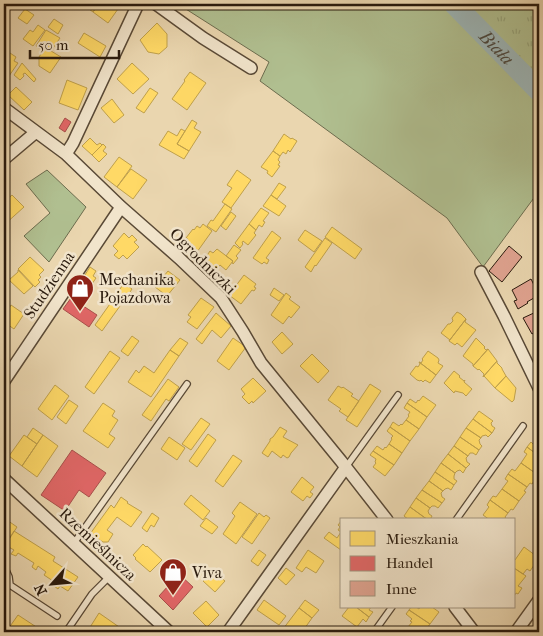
<svg xmlns="http://www.w3.org/2000/svg" width="543" height="636" font-family="'IM FELL French Canon',serif">
<style>
.grass{fill:#b0bf90;stroke:#6c6c4e}
.park{fill:url(#park-tufts);stroke:#6c6c4e}
.homes{fill:#ffd966;stroke:#bfa04b}
.shops{fill:#e06666;stroke:#a94f4b}
.lines{fill:none;stroke-linecap:round;stroke-linejoin:round}
.river{stroke:#9db6b7;stroke-width:21}
.building{fill:#e0a390;stroke:#291a0d}
.lane-casing{stroke:#594936;stroke-width:8}
.street-casing{stroke:#594936;stroke-width:14}
.lane{stroke:#f1e4cb;stroke-width:5.5}
.street{stroke:#f1e4cb;stroke-width:11}
.labels{text-anchor:middle;dominant-baseline:central;stroke-width:5;stroke-linejoin:round;paint-order:stroke}
.street-label{font-size:16px;fill:#291a0d;stroke:#f1e4cb}
.poi-label{font-size:16px;fill:#291a0d;stroke:#f1e4cb;text-anchor:start}
.water-label{font-size:18px;font-style:italic;fill:#4c4940;stroke:#f1e4cb}
</style>
<defs>
<pattern id="park-tufts" width="24" height="20" patternUnits="userSpaceOnUse" patternTransform="scale(1.25)"><rect width="24" height="20" fill="#b0bf90"/><path d="M3 7l-1-3M5 7V3M7 7l1-3M15 17l-1-3M17 17v-4M19 17l1-3" fill="none" stroke="#97a47b"/></pattern>
</defs>
<rect width="100%" height="100%" fill="#ead6af"/>
<filter id="stains"><feTurbulence type="fractalNoise" baseFrequency=".004" numOctaves="4"/><feColorMatrix values="0 0 0 0 .2 0 0 0 0 .09 0 0 0 0 .02 0 0 0 .5 -.17"/></filter>
<radialGradient id="worn" r=".72"><stop offset=".6" stop-color="#630" stop-opacity="0"/><stop offset="1" stop-color="#630" stop-opacity=".3"/></radialGradient>
<path class="grass" d="M 178,4 L 446,4 L 539,99 L 539,191 L 483,267 L 447,218 L 260,81 L 269,62 Z
M 47,170 L 86,207 L 49,262 L 24,236 L 50,213 L 26,184 Z"/>
<path class="park" d="M 454,4 L 539,4 L 539,90 Z"/>
<path class="homes" d="M 82,4 L 99,4 L 93,12 Z
M 99,4 L 111,4 L 118,9 L 108,23 L 93,12 Z
M 25,9 L 34,15 L 27,24 L 18,18 Z
M 54,19 L 63,25 L 58,34 L 48,27 Z
M 157,23 L 167,34 L 167,47 L 159,54 L 148,52 L 140,40 Z
M 38,25 L 45,30 L 33,46 L 23,39 L 30,30 L 33,32 Z
M 46,30 L 60,38 L 51,51 L 61,57 L 50,73 L 39,66 L 39,57 L 43,51 L 36,46 Z
M 84,33 L 106,46 L 100,57 L 78,43 Z
M 7,51 L 16,57 L 14,61 L 18,63 L 9,76 L 4,72 L 4,56 Z
M 22,63 L 36,79 L 34,82 L 25,73 L 23,74 L 24,76 L 20,80 L 14,75 Z
M 132,63 L 149,79 L 133,94 L 117,79 Z
M 190,72 L 206,83 L 187,110 L 172,99 L 185,81 L 184,80 Z
M 67,80 L 87,88 L 78,110 L 59,103 Z
M 16,87 L 32,102 L 24,110 L 8,95 Z
M 150,88 L 158,93 L 144,113 L 136,108 Z
M 112,99 L 124,115 L 114,123 L 101,108 Z
M 192,120 L 197,123 L 194,128 L 201,132 L 189,151 L 177,144 Z
M 181,129 L 185,131 L 177,144 L 189,151 L 184,159 L 159,145 L 168,131 L 177,136 Z
M 284,134 L 291,139 L 292,138 L 297,141 L 290,152 L 288,150 L 286,154 L 283,152 L 280,156 L 273,151 Z
M 90,138 L 97,145 L 100,143 L 102,145 L 92,155 L 82,146 Z
M 103,144 L 106,147 L 103,151 L 107,154 L 99,162 L 92,155 Z
M 273,151 L 280,156 L 278,160 L 280,162 L 278,165 L 280,166 L 272,177 L 267,173 L 268,171 L 261,167 Z
M 119,157 L 132,166 L 117,187 L 104,177 Z
M 131,169 L 147,180 L 133,199 L 117,187 Z
M 237,170 L 251,180 L 231,208 L 222,202 L 232,188 L 227,185 Z
M 279,183 L 286,187 L 277,199 L 271,195 Z
M 12,195 L 24,207 L 4,225 L 4,202 Z
M 271,195 L 286,206 L 279,216 L 263,206 Z
M 225,204 L 232,209 L 216,232 L 207,226 L 211,220 L 213,221 Z
M 261,208 L 269,213 L 263,221 L 265,222 L 262,227 L 259,225 L 256,230 L 249,224 Z
M 231,212 L 236,216 L 226,230 L 221,226 Z
M 203,224 L 212,231 L 197,252 L 185,243 L 188,239 L 186,238 L 193,229 L 194,230 L 197,226 L 200,228 Z
M 249,224 L 256,230 L 254,233 L 256,235 L 248,245 L 243,241 L 242,243 L 243,244 L 240,248 L 235,243 Z
M 332,227 L 362,249 L 355,259 L 325,237 Z
M 305,230 L 322,241 L 314,252 L 298,240 Z
M 272,231 L 281,238 L 266,258 L 269,260 L 267,264 L 264,262 L 262,264 L 253,258 Z
M 124,233 L 129,238 L 132,235 L 137,240 L 134,242 L 139,247 L 127,259 L 123,255 L 119,259 L 114,255 L 118,251 L 113,246 Z
M 325,238 L 332,243 L 316,266 L 315,265 L 311,272 L 305,267 Z
M 234,245 L 241,250 L 236,256 L 238,258 L 233,264 L 232,262 L 233,261 L 226,256 Z
M 217,249 L 233,261 L 226,270 L 220,265 L 211,276 L 201,268 L 208,259 L 206,257 L 210,251 L 213,253 Z
M 30,257 L 44,270 L 39,275 L 41,277 L 38,280 L 40,282 L 35,287 L 18,269 Z
M 90,267 L 96,271 L 93,276 L 96,278 L 79,303 L 71,297 Z
M 18,270 L 33,286 L 24,294 L 9,280 L 18,272 Z
M 168,271 L 180,280 L 167,296 L 155,287 Z
M 244,275 L 256,284 L 254,287 L 256,288 L 254,291 L 252,290 L 241,304 L 229,295 Z
M 124,283 L 132,289 L 130,292 L 133,294 L 130,300 L 126,297 L 124,300 L 116,295 Z
M 274,288 L 284,295 L 279,301 L 270,295 Z
M 286,293 L 291,297 L 289,299 L 300,307 L 291,318 L 289,316 L 283,324 L 271,315 Z
M 201,298 L 214,307 L 197,329 L 187,322 L 191,317 L 188,315 Z
M 112,301 L 120,306 L 102,331 L 95,325 Z
M 11,305 L 24,314 L 14,329 L 4,322 L 4,314 L 5,315 Z
M 457,312 L 461,314 L 466,319 L 449,341 L 450,340 L 441,333 L 448,324 L 450,324 L 453,321 L 452,318 Z
M 216,313 L 231,326 L 221,338 L 212,330 L 202,344 L 196,339 Z
M 466,319 L 465,322 L 476,330 L 462,347 L 457,343 L 455,345 L 449,341 Z
M 282,332 L 293,344 L 282,354 L 272,342 Z
M 132,336 L 139,341 L 128,356 L 121,351 Z
M 180,338 L 188,343 L 179,356 L 170,350 Z
M 233,338 L 246,347 L 229,370 L 217,361 Z
M 476,338 L 485,347 L 484,348 L 486,350 L 488,349 L 473,366 L 473,364 L 463,356 Z
M 488,349 L 497,361 L 483,377 L 484,374 L 479,369 L 478,370 L 473,366 Z
M 170,350 L 179,356 L 151,397 L 128,382 L 136,370 L 139,373 L 144,366 L 154,373 Z
M 110,351 L 120,358 L 94,394 L 85,387 Z
M 428,351 L 438,358 L 439,360 L 438,363 L 443,366 L 436,375 L 419,362 L 421,363 L 423,360 L 422,359 Z
M 312,354 L 329,371 L 318,383 L 300,366 Z
M 497,361 L 497,363 L 502,368 L 502,369 L 506,376 L 495,388 L 484,376 L 483,377 Z
M 419,362 L 436,375 L 430,383 L 425,380 L 423,382 L 421,380 L 420,381 L 417,380 L 410,374 L 416,366 L 418,367 L 420,364 Z
M 454,371 L 460,376 L 459,377 L 464,381 L 465,380 L 464,382 L 472,389 L 466,396 L 463,393 L 455,391 L 454,393 L 444,383 Z
M 506,376 L 516,388 L 514,400 L 512,402 L 495,388 Z
M 253,378 L 266,391 L 253,403 L 252,401 L 249,404 L 242,397 L 245,394 L 241,389 Z
M 168,379 L 179,387 L 169,401 L 166,399 L 151,421 L 142,415 Z
M 370,384 L 381,391 L 357,427 L 346,420 Z
M 55,385 L 69,396 L 52,420 L 38,409 Z
M 338,386 L 342,388 L 343,387 L 353,394 L 351,396 L 359,401 L 348,417 L 339,411 L 341,409 L 328,400 Z
M 423,396 L 436,405 L 427,417 L 407,403 L 410,399 L 416,403 L 418,400 L 419,401 Z
M 69,400 L 78,406 L 66,424 L 57,417 Z
M 103,403 L 115,411 L 112,416 L 118,420 L 109,434 L 115,438 L 108,448 L 83,431 Z
M 407,403 L 427,417 L 419,429 L 406,420 L 409,416 L 408,415 L 410,412 L 404,408 Z
M 479,411 L 493,421 L 491,423 L 492,426 L 495,428 L 492,433 L 473,419 Z
M 201,418 L 210,424 L 191,450 L 182,444 Z
M 473,419 L 492,433 L 488,437 L 486,435 L 482,436 L 481,438 L 466,428 Z
M 406,420 L 419,429 L 410,441 L 390,427 L 393,422 L 399,426 L 401,424 L 402,425 Z
M 280,427 L 287,431 L 283,437 L 298,445 L 291,453 L 289,457 L 287,458 L 283,455 L 281,458 L 272,451 L 268,457 L 262,453 L 270,441 L 270,439 L 273,437 Z
M 390,427 L 410,441 L 402,453 L 389,444 L 392,439 L 391,438 L 393,436 L 387,431 Z
M 33,428 L 43,435 L 37,444 L 27,437 Z
M 466,428 L 481,438 L 479,440 L 480,444 L 482,446 L 479,450 L 460,437 Z
M 208,434 L 216,440 L 197,467 L 189,461 Z
M 24,435 L 37,444 L 22,466 L 9,456 Z
M 43,435 L 58,446 L 37,477 L 22,466 Z
M 539,436 L 539,456 L 527,447 L 531,442 L 533,444 Z
M 169,437 L 185,448 L 177,460 L 161,449 Z
M 460,437 L 479,450 L 476,455 L 473,453 L 470,453 L 468,456 L 454,446 Z
M 389,444 L 402,453 L 394,465 L 373,451 L 377,446 L 383,450 L 385,447 L 386,448 Z
M 454,446 L 468,456 L 466,458 L 467,462 L 470,464 L 466,468 L 448,454 Z
M 527,447 L 539,456 L 539,473 L 538,475 L 521,463 L 527,454 L 524,452 Z
M 373,451 L 394,465 L 385,476 L 373,467 L 376,463 L 375,462 L 376,459 L 370,455 Z
M 448,454 L 466,468 L 463,473 L 460,470 L 457,471 L 455,473 L 441,463 Z
M 233,455 L 242,461 L 223,487 L 215,481 Z
M 441,463 L 455,473 L 454,476 L 454,479 L 457,481 L 454,485 L 435,472 Z
M 521,463 L 538,475 L 532,484 L 530,483 L 527,487 L 508,474 L 512,469 L 515,471 Z
M 435,472 L 454,485 L 451,490 L 448,488 L 445,489 L 443,491 L 429,481 Z
M 508,474 L 527,487 L 524,491 L 526,492 L 519,501 L 502,489 L 508,481 L 505,479 Z
M 302,477 L 314,487 L 310,492 L 313,494 L 310,498 L 307,496 L 303,501 L 291,492 Z
M 429,481 L 443,491 L 441,493 L 442,497 L 445,499 L 442,503 L 422,490 Z
M 502,489 L 519,501 L 513,510 L 511,509 L 508,513 L 490,500 L 493,496 L 496,497 Z
M 422,490 L 442,503 L 438,508 L 435,506 L 432,506 L 430,508 L 416,498 Z
M 191,495 L 210,511 L 203,520 L 184,504 Z
M 121,497 L 128,502 L 127,503 L 142,512 L 131,527 L 117,517 L 107,530 L 113,534 L 108,542 L 103,542 L 90,534 L 111,505 L 114,508 Z
M 416,498 L 430,508 L 428,511 L 429,514 L 432,516 L 430,520 L 428,520 L 410,507 Z
M 490,500 L 508,513 L 505,517 L 507,520 L 490,520 L 483,515 L 489,507 L 487,505 Z
M 240,502 L 257,514 L 236,544 L 223,534 L 235,516 L 232,513 Z
M 410,507 L 428,520 L 409,520 L 404,516 Z
M 152,513 L 159,518 L 154,527 L 151,525 L 147,532 L 142,528 Z
M 259,513 L 264,517 L 266,515 L 270,518 L 252,544 L 242,537 Z
M 4,518 L 17,527 L 8,541 L 4,539 Z
M 206,518 L 218,527 L 212,534 L 200,526 Z
M 342,520 L 342,549 L 341,550 L 324,538 L 329,532 L 337,538 L 341,532 L 338,530 L 340,527 L 338,525 Z
M 14,531 L 55,557 L 53,561 L 78,577 L 68,591 L 60,586 L 58,589 L 54,586 L 56,583 L 44,575 L 46,572 L 38,566 L 36,570 L 32,567 L 34,563 L 18,553 L 16,556 L 11,554 L 14,550 L 5,545 Z
M 143,544 L 146,547 L 147,546 L 162,560 L 150,572 L 135,559 L 136,558 L 133,555 Z
M 524,547 L 539,558 L 530,571 L 527,569 L 523,574 L 514,568 L 514,559 L 515,560 Z
M 259,550 L 266,555 L 258,566 L 251,561 Z
M 308,550 L 324,561 L 316,573 L 306,567 L 302,572 L 296,568 Z
M 286,568 L 295,575 L 286,585 L 278,578 Z
M 514,568 L 526,576 L 518,586 L 522,588 L 518,594 L 516,593 L 514,596 Z
M 213,571 L 225,581 L 215,592 L 203,581 Z
M 264,600 L 286,616 L 279,625 L 257,610 Z
M 305,600 L 319,610 L 312,618 L 299,608 Z
M 206,601 L 219,615 L 207,627 L 193,613 Z
M 349,607 L 356,607 L 369,617 L 366,622 L 363,619 L 357,627 L 342,616 Z
M 356,607 L 371,607 L 369,610 L 373,612 L 369,617 Z
M 411,607 L 416,607 L 419,609 L 420,607 L 432,607 L 439,612 L 430,624 L 409,610 Z
M 299,608 L 312,618 L 302,632 L 288,632 L 283,629 Z
M 409,610 L 430,624 L 424,632 L 416,632 L 408,627 L 412,622 L 410,621 L 412,619 L 406,614 Z
M 99,613 L 122,629 L 120,632 L 87,632 Z
M 18,615 L 44,632 L 6,632 Z"/>
<path class="shops" d="M 65,118 L 71,122 L 65,132 L 59,128 Z
M 71,298 L 97,315 L 89,327 L 63,309 Z
M 72,450 L 106,473 L 89,497 L 79,490 L 65,511 L 41,495 Z
M 179,574 L 193,587 L 173,610 L 159,596 Z"/>
<g class="lines">
<path class="river" id="s1" d="M 454,4 L 539,91"/>
</g>
<path class="building" d="M 509,246 L 522,257 L 502,282 L 489,271 Z
M 531,279 L 539,295 L 527,302 L 528,303 L 518,309 L 514,301 L 517,300 L 512,290 Z
M 536,312 L 539,317 L 539,330 L 532,334 L 523,318 Z"/>
<g class="lines">
<g class="lane-casing">
<path id="lane" d="M 346,467 L 398,395
M 456,520 L 523,426
M 74,543 L 187,384
M 4,566 L 9,577 L 10,585 L 57,616
M 66,632 L 92,594 L 109,577
M 374,632 L 392,607"/>
</g>
<g class="street-casing">
<path id="street" d="M 156,4 L 203,38 L 251,68
M 4,108 L 66,154 L 121,207 L 179,258 L 221,298 L 243,332 L 261,363 L 341,461 L 387,520
M 66,154 L 73,143 L 138,4
M 4,159 L 36,132
M 481,272 L 504,316 L 539,388
M 4,381 L 121,207
M 4,479 L 169,632
M 455,607 L 474,632
M 228,632 L 346,467
M 516,632 L 539,600"/>
</g>
<use href="#lane" class="lane"/>
<use href="#street" class="street"/>
</g>
<defs>
<g id="shop-pin" transform="scale(1.4375)"><path d="M0 17L-7.5 6A9.5 9.5 0 1 1 7.5 6Z" fill="#8f2418" stroke="#f1e4cb"/><path d="M-5-2.5h2.3a2.7 3.5 0 0 1 5.4 0H5L5.5 6h-11ZM-1.5-2.5h3a1.5 2.3 0 0 0-3 0Z" fill="#fff"/></g>
</defs>
<g fill-rule="evenodd">
<use href="#shop-pin" x="80" y="288"/>
<use href="#shop-pin" x="173" y="572"/>
</g>
<g class="labels">
<g class="street-label">
<text transform="translate(203 261) rotate(45)">Ogrodniczki</text>
<text transform="translate(49 285) rotate(-56)">Studzienna</text>
<text transform="translate(98 544) rotate(43)">Rzemieślnicza</text>
</g>
<g class="poi-label">
<text x="99" y="279">Mechanika<tspan x="99" dy="18">Pojazdowa</tspan></text>
<text x="192" y="572">Viva</text>
</g>
<g class="water-label">
<text stroke="none"><textPath href="#s1" startOffset="61">Biała</textPath></text>
</g>
</g>
<rect width="543" height="636" fill="none" stroke="#ead6af" stroke-width="20"/>
<rect x="5" y="5" width="533" height="626" fill="none" stroke="#291a0d" stroke-width="2.5"/>
<rect x="10" y="10" width="523" height="616" fill="none" stroke="#291a0d"/>
<rect x="340" y="518" width="175" height="90" fill="#f1e4cb" stroke="#a1937f"/>
<rect x="350" y="531" width="25" height="15" fill="#ffd966" stroke="#a1937f"/>
<text x="386" y="544" font-size="15" fill="#291a0d">Mieszkania</text>
<rect x="350" y="556" width="25" height="15" fill="#e06666" stroke="#a1937f"/>
<text x="386" y="568" font-size="15" fill="#291a0d">Handel</text>
<rect x="350" y="581" width="25" height="15" fill="#e0a390" stroke="#a1937f"/>
<text x="386" y="594" font-size="15" fill="#291a0d">Inne</text>
<g transform="translate(52 584) rotate(243)" stroke="#f1e4cb" stroke-width="4" paint-order="stroke">
<path d="M0-4L9 19L0 12L-9 19Z" fill="#291a0d"/>
<text y="-8" font-size="14" font-weight="bold" text-anchor="middle" fill="#291a0d">N</text>
</g>
<path d="M30 50v8h89v-8" fill="none" stroke="#291a0d" stroke-width="2.5"/>
<text x="38" y="50" font-size="15" fill="#291a0d" stroke="#f1e4cb" stroke-width="4" paint-order="stroke">50 m</text>
<rect width="100%" height="100%" filter="url(#stains)"/>
<rect width="100%" height="100%" fill="url(#worn)"/>
</svg>
